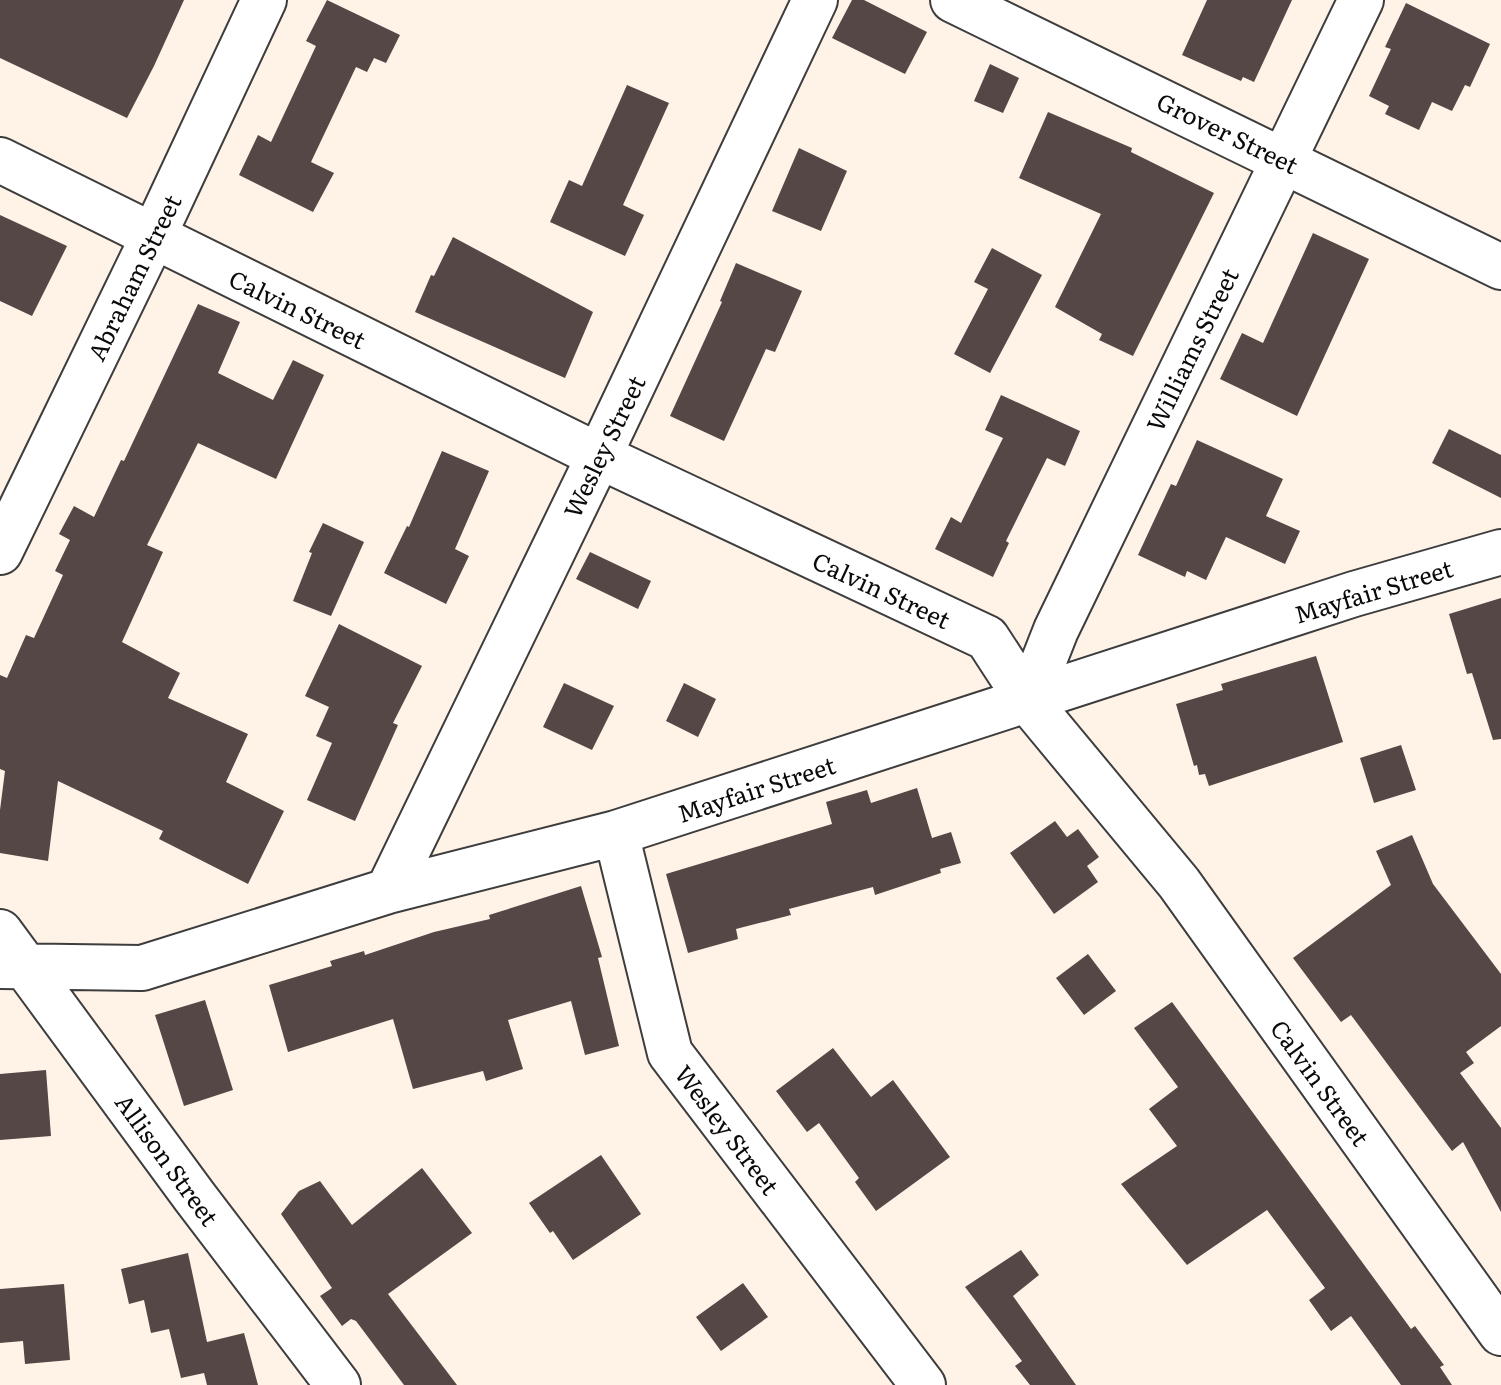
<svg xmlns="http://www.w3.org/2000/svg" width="1501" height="1385" font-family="Literata,serif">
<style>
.building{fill:#544746}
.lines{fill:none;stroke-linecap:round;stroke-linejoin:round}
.minor-casing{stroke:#3d3d3d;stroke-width:48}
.minor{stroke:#fff;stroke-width:44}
.labels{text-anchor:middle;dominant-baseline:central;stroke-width:8;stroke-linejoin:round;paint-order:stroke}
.street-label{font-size:24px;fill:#0a0a0a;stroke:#fff}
</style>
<rect width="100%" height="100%" fill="#fff3e8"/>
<path class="building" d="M 0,0 L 184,0 L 154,66 L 127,118 L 0,58 Z
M 327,0 L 400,35 L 386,63 L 374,58 L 367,72 L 356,67 L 311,162 L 334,173 L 313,212 L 239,175 L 258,135 L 271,142 L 316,46 L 306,41 Z
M 852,0 L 864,0 L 927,32 L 905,74 L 832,38 Z
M 1207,0 L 1292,0 L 1254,82 L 1243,77 L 1241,81 L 1182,55 Z
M 1406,3 L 1490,44 L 1470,87 L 1465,85 L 1452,111 L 1432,102 L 1419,130 L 1385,114 L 1389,106 L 1369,96 L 1391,49 L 1385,47 Z
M 990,64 L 1019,78 L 1003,113 L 974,101 Z
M 627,85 L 669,103 L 623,205 L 644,215 L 625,256 L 550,222 L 569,180 L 582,186 Z
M 1048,112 L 1132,148 L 1131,152 L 1214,193 L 1133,356 L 1099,340 L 1102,334 L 1055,307 L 1101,214 L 1019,178 Z
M 799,148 L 847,171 L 821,231 L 772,211 Z
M 0,215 L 67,246 L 32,316 L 0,301 Z
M 1313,233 L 1369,259 L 1297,416 L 1220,379 L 1242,333 L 1263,343 Z
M 453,237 L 593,312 L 565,378 L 415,312 L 431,275 L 434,276 Z
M 992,248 L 1042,275 L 990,373 L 954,354 L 988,289 L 974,282 Z
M 736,263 L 802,291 L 775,352 L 766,349 L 724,441 L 670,416 L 722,302 L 720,301 Z
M 198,304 L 240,322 L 218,373 L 273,400 L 293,360 L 324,375 L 276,479 L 198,443 L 147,545 L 163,552 L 122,642 L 180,673 L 168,698 L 248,734 L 226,782 L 284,811 L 248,884 L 159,839 L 163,831 L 58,781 L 48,861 L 0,853 L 0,810 L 5,771 L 0,769 L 0,675 L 7,678 L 26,635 L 34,638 L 63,575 L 55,571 L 70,540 L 59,534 L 74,506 L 94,517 L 121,460 L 124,461 Z
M 1001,395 L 1080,431 L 1065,466 L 1047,458 L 1006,541 L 1009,543 L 993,577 L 935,549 L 951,517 L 961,523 L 1003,438 L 985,430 Z
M 1449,429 L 1501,455 L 1501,498 L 1432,463 Z
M 1197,440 L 1283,479 L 1266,516 L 1300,531 L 1285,564 L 1226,537 L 1206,580 L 1187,571 L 1185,577 L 1138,555 L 1171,484 L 1176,486 Z
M 442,451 L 489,471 L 455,549 L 469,556 L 446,604 L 384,573 L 407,526 L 409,527 Z
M 323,523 L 364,542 L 331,616 L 293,601 L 312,553 L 309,552 Z
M 590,552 L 651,581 L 638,609 L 576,579 Z
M 1501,598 L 1501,739 L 1493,740 L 1472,673 L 1467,674 L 1449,614 Z
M 339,624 L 422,666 L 393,723 L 398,725 L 355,821 L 307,800 L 332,743 L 316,736 L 329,707 L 305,696 Z
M 1316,656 L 1343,742 L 1209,786 L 1205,774 L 1199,775 L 1197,765 L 1194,766 L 1176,704 L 1223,690 L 1221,684 Z
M 564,683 L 614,706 L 592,750 L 543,727 Z
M 684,683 L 716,699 L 698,737 L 666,721 Z
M 1401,745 L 1416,790 L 1374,803 L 1360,758 Z
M 917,788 L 932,838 L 951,832 L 961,863 L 940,869 L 941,873 L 875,895 L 873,887 L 789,909 L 791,915 L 736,929 L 738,939 L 688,953 L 666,874 L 832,824 L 826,802 L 867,790 L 871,803 Z
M 1055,821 L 1067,837 L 1078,829 L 1099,857 L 1087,866 L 1098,882 L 1054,914 L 1010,853 Z
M 1412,835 L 1433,884 L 1501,974 L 1501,1026 L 1466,1052 L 1474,1063 L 1460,1073 L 1501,1128 L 1501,1212 L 1463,1142 L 1452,1151 L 1351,1015 L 1341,1022 L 1293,958 L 1391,885 L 1376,851 Z
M 581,886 L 602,957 L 598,958 L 619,1046 L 585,1055 L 571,1001 L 508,1020 L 523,1069 L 486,1081 L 483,1071 L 413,1089 L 393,1019 L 288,1052 L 269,985 L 332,966 L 330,961 L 364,951 L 365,955 L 434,932 L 490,919 L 489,915 Z
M 1088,954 L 1116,991 L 1084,1015 L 1056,978 Z
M 205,1000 L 233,1090 L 184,1106 L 155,1015 Z
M 1172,1002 L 1411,1329 L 1415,1326 L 1444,1365 L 1440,1367 L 1452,1385 L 1401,1385 L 1351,1316 L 1331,1331 L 1309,1300 L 1325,1288 L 1267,1210 L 1187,1265 L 1121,1184 L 1177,1146 L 1149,1109 L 1178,1087 L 1134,1028 Z
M 833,1048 L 871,1097 L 893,1080 L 950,1157 L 876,1211 L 855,1182 L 859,1178 L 819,1123 L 807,1132 L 776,1091 Z
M 46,1070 L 51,1136 L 0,1140 L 0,1074 Z
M 601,1155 L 641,1214 L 573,1260 L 553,1231 L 550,1233 L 529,1203 Z
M 422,1168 L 472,1233 L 388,1294 L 457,1385 L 404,1385 L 356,1321 L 351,1319 L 342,1326 L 320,1296 L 332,1288 L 281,1214 L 299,1191 L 320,1181 L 352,1225 Z
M 1021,1250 L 1039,1275 L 1013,1296 L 1076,1385 L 1030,1385 L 1015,1366 L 1022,1361 L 965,1287 Z
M 188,1253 L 207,1342 L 244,1333 L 258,1385 L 207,1385 L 204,1373 L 181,1378 L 169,1329 L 151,1333 L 144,1300 L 129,1304 L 121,1269 Z
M 743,1283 L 768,1317 L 721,1351 L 696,1317 Z
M 64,1284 L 70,1360 L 25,1364 L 23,1341 L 0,1343 L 0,1289 Z"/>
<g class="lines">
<g class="minor-casing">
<path id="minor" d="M 953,0 L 1501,267
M 0,160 L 599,456 L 987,638 L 1028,701 L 1179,883 L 1501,1333
M 0,552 L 153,237 L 264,0
M 1028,701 L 1056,630 L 1361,0
M 616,833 L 670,1053 L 923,1385
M 388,891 L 599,456 L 815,0
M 0,932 L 194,1196 L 338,1385
M 0,966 L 142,968 L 388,891 L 616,833 L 1354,594 L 1501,552"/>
</g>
<use href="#minor" class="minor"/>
</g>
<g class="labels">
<g class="street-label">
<text transform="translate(1228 132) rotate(26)">Grover Street</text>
<text transform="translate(133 277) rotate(-64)">Abraham Street</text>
<text transform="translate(298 308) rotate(26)">Calvin Street</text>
<text transform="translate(1191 349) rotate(-64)">Williams Street</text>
<text transform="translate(603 446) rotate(-64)">Wesley Street</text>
<text transform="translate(882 589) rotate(25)">Calvin Street</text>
<text transform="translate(1373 590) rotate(-17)">Mayfair Street</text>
<text transform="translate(756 788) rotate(-18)">Mayfair Street</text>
<text transform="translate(1321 1082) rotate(54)">Calvin Street</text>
<text transform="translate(728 1129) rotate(53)">Wesley Street</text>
<text transform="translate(168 1159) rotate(54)">Allison Street</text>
</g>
</g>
</svg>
